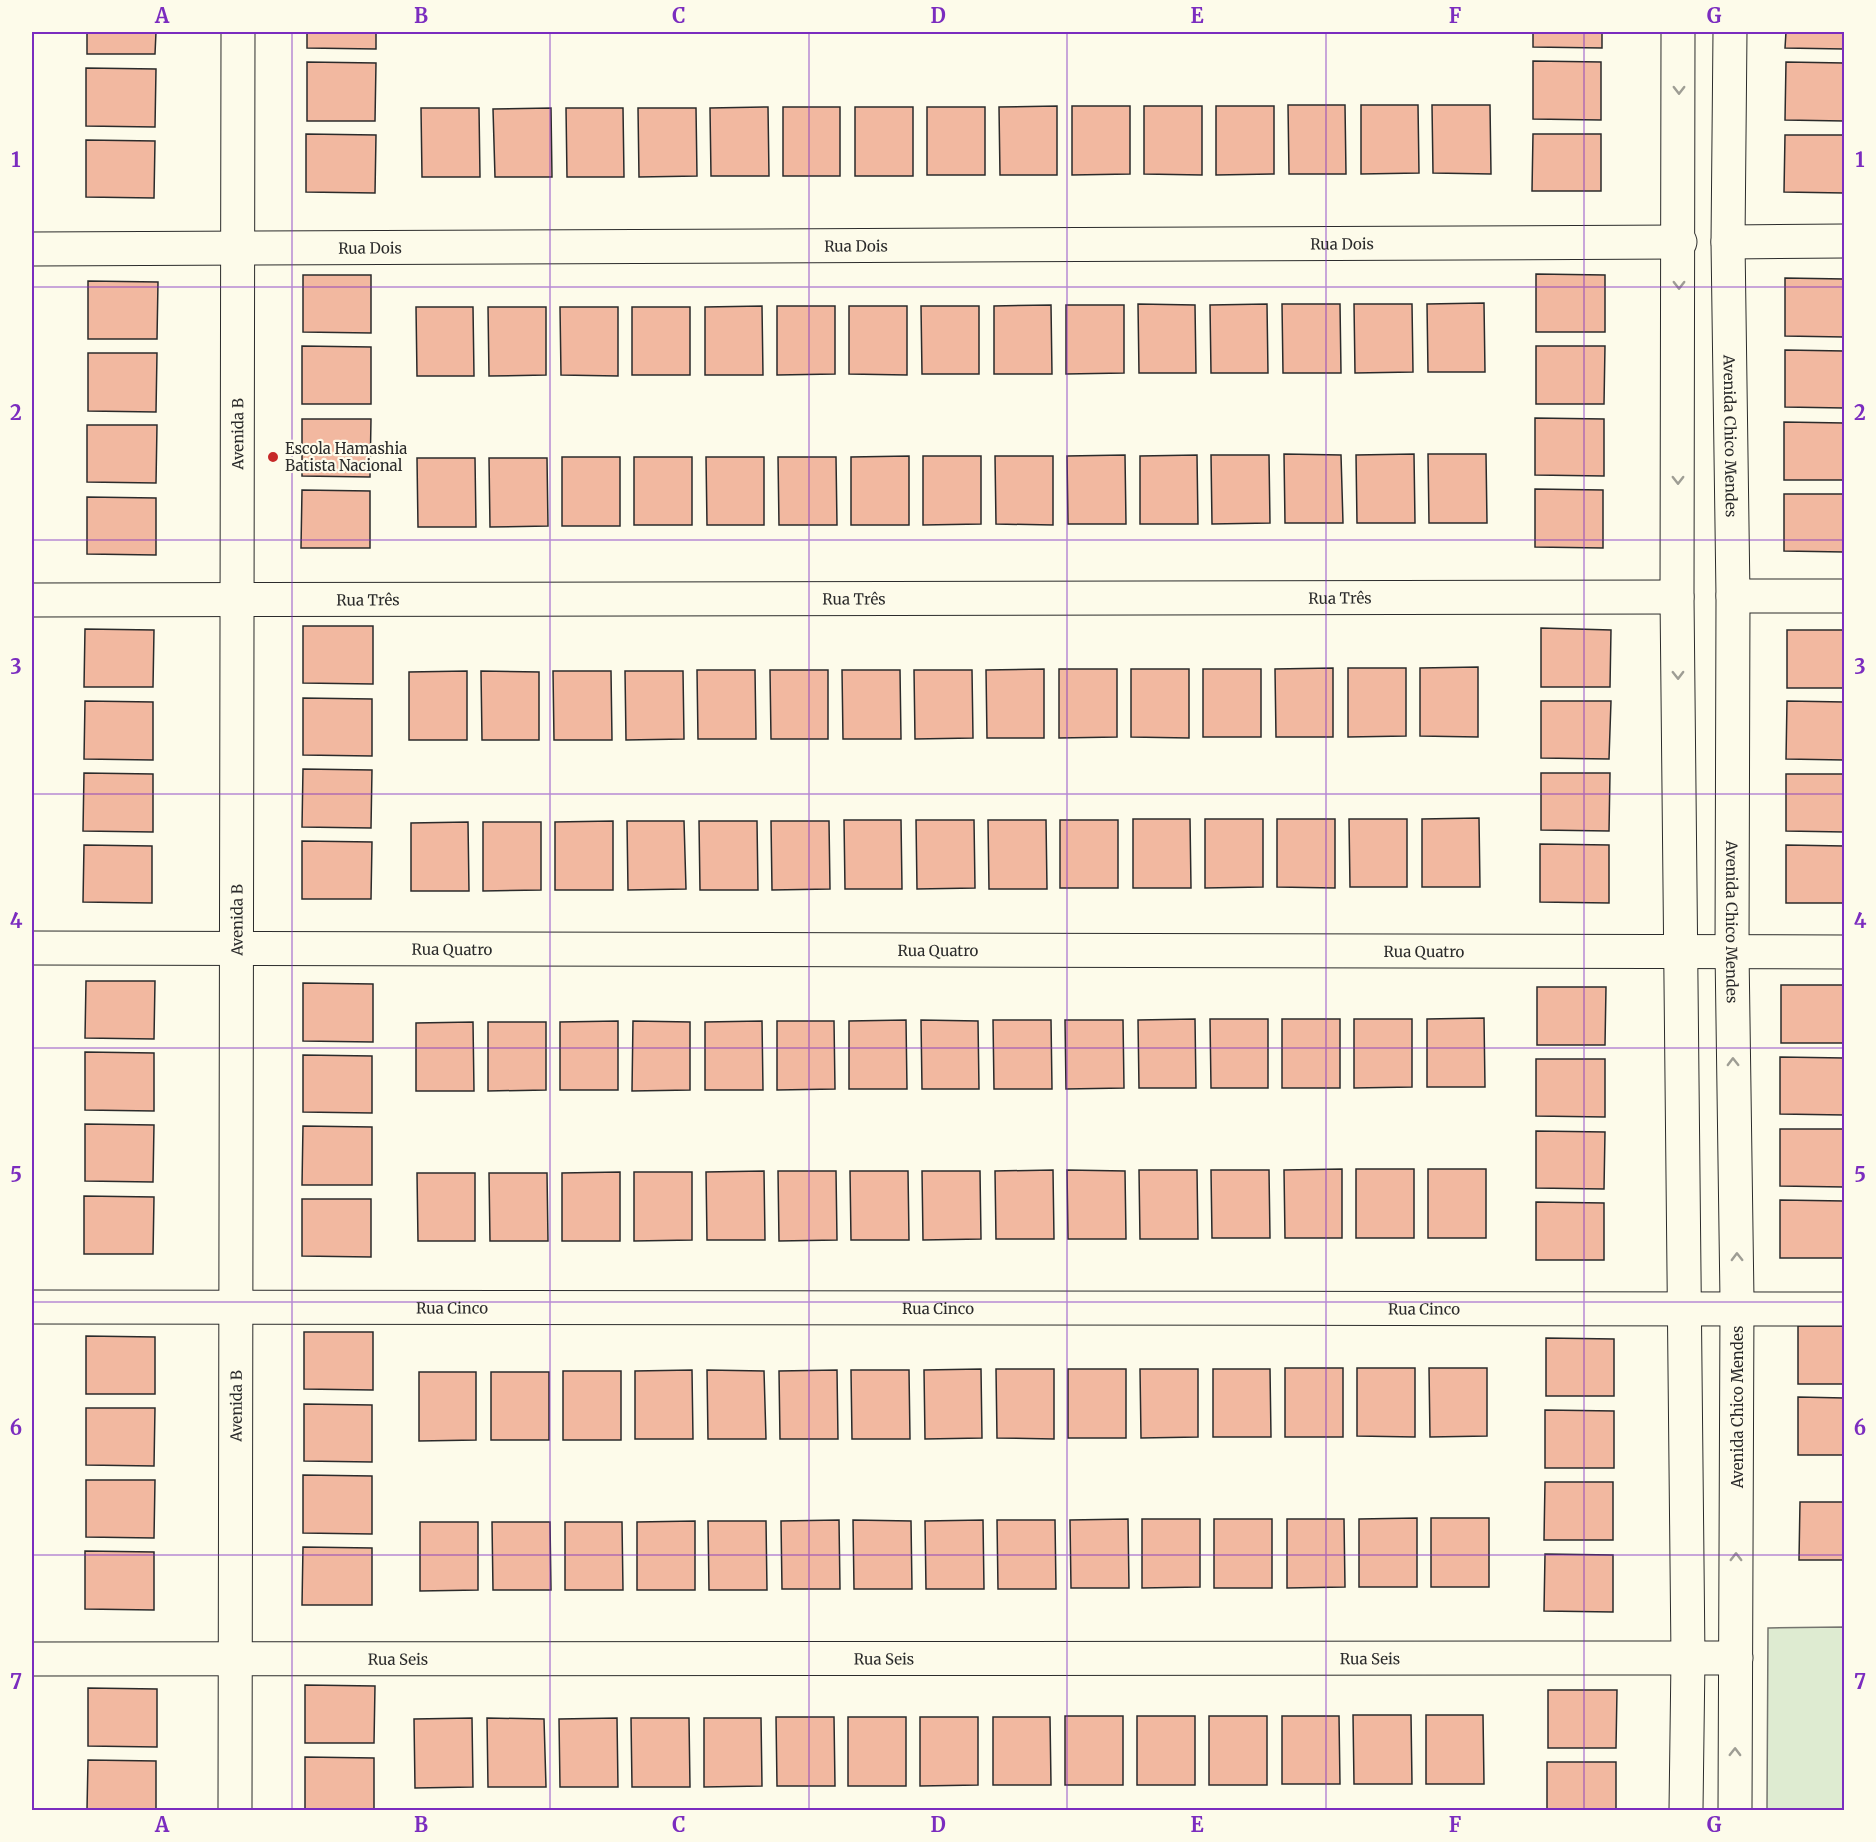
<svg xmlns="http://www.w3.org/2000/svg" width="1876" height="1842" font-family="Merriweather,serif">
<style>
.green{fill:#deebd1;stroke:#74746e;stroke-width:1.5}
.building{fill:#f2b8a0;stroke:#2b2b2b;stroke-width:1.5}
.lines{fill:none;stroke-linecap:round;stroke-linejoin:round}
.minor-casing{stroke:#2b2b2b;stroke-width:35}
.minor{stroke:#fdfbea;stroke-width:33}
.oneway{stroke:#9e9d94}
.grid{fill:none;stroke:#7b2cbf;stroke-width:1.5;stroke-opacity:0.55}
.poi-dot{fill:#c62828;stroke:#fdfbea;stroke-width:2}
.labels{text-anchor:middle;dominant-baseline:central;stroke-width:4.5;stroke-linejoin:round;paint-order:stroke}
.street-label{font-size:15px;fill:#2b2b2b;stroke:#fdfbea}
.poi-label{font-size:15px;fill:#2b2b2b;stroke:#fdfbea;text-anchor:start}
.neatline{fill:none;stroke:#7b2cbf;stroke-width:2}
.grid-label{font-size:20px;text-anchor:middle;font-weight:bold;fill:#7b2cbf}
</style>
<rect width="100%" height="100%" fill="#fdfbea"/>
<path class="green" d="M 1844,1627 L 1844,1810 L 1767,1810 L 1768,1628 Z"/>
<path class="building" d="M 87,32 L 156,32 L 155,54 L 87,54 Z
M 307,32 L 376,32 L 376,49 L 307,48 Z
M 1533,32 L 1602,32 L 1602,48 L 1533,47 Z
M 1786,32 L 1844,32 L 1844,49 L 1785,48 Z
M 1533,61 L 1601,62 L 1601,120 L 1533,119 Z
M 307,62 L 376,63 L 375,121 L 307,121 Z
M 1786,62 L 1844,63 L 1844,121 L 1785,120 Z
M 86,68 L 156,69 L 155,127 L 86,126 Z
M 1288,105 L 1345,105 L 1346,174 L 1289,174 Z
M 1361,105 L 1418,105 L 1419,173 L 1361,174 Z
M 1432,105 L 1490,105 L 1491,174 L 1433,173 Z
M 1057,106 L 1057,175 L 1000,175 L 999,107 Z
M 1072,106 L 1130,106 L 1130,174 L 1072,175 Z
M 1144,106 L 1202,106 L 1202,175 L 1144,174 Z
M 1216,106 L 1274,106 L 1274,174 L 1216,175 Z
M 768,107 L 769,176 L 711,176 L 710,108 Z
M 783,107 L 840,107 L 840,176 L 783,176 Z
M 855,107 L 913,107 L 913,176 L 855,176 Z
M 927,107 L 985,107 L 985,175 L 927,175 Z
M 421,108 L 479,108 L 480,177 L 422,177 Z
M 551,108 L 552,177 L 495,177 L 493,109 Z
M 566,108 L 623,108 L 624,177 L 567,177 Z
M 638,108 L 696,108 L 697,176 L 639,177 Z
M 306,134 L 376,135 L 375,193 L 306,192 Z
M 1533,134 L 1601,134 L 1601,191 L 1532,191 Z
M 1785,135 L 1844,135 L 1844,193 L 1784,192 Z
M 86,140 L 155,141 L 154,198 L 86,197 Z
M 1536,274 L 1605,275 L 1605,332 L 1536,332 Z
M 303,275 L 371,275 L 371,333 L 303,332 Z
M 1785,278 L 1844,279 L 1844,337 L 1785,336 Z
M 88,281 L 158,282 L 157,339 L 88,339 Z
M 1484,303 L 1485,372 L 1428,372 L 1427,304 Z
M 1138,304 L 1195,305 L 1196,373 L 1139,373 Z
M 1267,304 L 1268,373 L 1211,373 L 1210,305 Z
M 1282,304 L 1340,304 L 1341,373 L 1283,373 Z
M 1354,304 L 1412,304 L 1413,372 L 1355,373 Z
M 1051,305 L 1052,374 L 994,374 L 994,306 Z
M 1066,305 L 1124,305 L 1124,373 L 1066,374 Z
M 762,306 L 763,375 L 705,375 L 705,307 Z
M 777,306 L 835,306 L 835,374 L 777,375 Z
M 849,306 L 907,306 L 907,375 L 849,374 Z
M 921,306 L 979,306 L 979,374 L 922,374 Z
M 416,307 L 473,307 L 474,376 L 417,376 Z
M 488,307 L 546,307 L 546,375 L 489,376 Z
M 560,307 L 618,307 L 618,376 L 561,375 Z
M 632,307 L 690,307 L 690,375 L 632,375 Z
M 302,346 L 371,347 L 371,404 L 302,404 Z
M 1536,346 L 1605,346 L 1604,404 L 1536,404 Z
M 1785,350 L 1844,351 L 1844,408 L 1785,407 Z
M 88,353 L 157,353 L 156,412 L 88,411 Z
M 1535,418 L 1604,419 L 1604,476 L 1535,475 Z
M 302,419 L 371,419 L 370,477 L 302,476 Z
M 1784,422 L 1844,423 L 1844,480 L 1784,480 Z
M 87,425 L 157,425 L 156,483 L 87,482 Z
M 1284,454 L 1341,455 L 1343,523 L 1285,523 Z
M 1414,454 L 1415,523 L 1357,523 L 1356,455 Z
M 1428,454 L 1486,454 L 1487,523 L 1429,523 Z
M 1125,455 L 1126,524 L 1068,524 L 1067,456 Z
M 1197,455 L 1198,524 L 1140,524 L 1140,456 Z
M 1211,455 L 1269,455 L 1270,523 L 1212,524 Z
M 909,456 L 909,525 L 851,525 L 851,457 Z
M 923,456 L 981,456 L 981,524 L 923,525 Z
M 995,456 L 1053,456 L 1053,525 L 996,524 Z
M 562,457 L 620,457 L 620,526 L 562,526 Z
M 634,457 L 692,457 L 692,525 L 634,525 Z
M 706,457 L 764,457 L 764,525 L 707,525 Z
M 778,457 L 836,457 L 837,525 L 779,525 Z
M 417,458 L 475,458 L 476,527 L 418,527 Z
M 489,458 L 547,458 L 548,526 L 490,527 Z
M 32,466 L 33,535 L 32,535 Z
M 1535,489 L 1603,490 L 1603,548 L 1535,547 Z
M 302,490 L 370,491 L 370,548 L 301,548 Z
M 1784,494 L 1844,494 L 1844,552 L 1784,551 Z
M 87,497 L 156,498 L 156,555 L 87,554 Z
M 303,626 L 373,626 L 373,684 L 303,683 Z
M 1541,628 L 1611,630 L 1610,687 L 1541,687 Z
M 85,629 L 154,630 L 153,687 L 84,687 Z
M 1787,630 L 1844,630 L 1844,688 L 1787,688 Z
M 1478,667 L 1478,737 L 1420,736 L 1420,668 Z
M 1333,668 L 1333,737 L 1276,737 L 1275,669 Z
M 1348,668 L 1406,668 L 1406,736 L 1348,737 Z
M 1044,669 L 1044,738 L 987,738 L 986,670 Z
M 1059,669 L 1117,669 L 1117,737 L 1059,738 Z
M 1131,669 L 1189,669 L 1189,738 L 1131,737 Z
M 1203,669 L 1261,669 L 1261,737 L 1203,737 Z
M 697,670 L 755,670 L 756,739 L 698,739 Z
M 770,670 L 828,670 L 828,739 L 771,739 Z
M 842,670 L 900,670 L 901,739 L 843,739 Z
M 914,670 L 972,670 L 973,738 L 915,739 Z
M 467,671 L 467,740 L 409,740 L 409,672 Z
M 481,671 L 539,672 L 539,740 L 482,740 Z
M 553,671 L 611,671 L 612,740 L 554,740 Z
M 625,671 L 683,671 L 684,739 L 626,740 Z
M 303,698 L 372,699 L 372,756 L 303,755 Z
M 85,701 L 153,702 L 153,760 L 84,759 Z
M 1541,701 L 1611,701 L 1609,759 L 1541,758 Z
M 1787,701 L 1844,702 L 1844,760 L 1786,759 Z
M 303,769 L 372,770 L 371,828 L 302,827 Z
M 84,773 L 153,774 L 153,832 L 83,831 Z
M 1541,773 L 1610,773 L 1609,831 L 1541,830 Z
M 1786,774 L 1844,774 L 1844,832 L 1786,831 Z
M 1479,818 L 1480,887 L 1422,887 L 1422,819 Z
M 1133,819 L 1190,819 L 1191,888 L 1133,888 Z
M 1205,819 L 1263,819 L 1263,887 L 1205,888 Z
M 1277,819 L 1335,819 L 1335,888 L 1277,887 Z
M 1349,819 L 1407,819 L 1407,887 L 1350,887 Z
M 844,820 L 901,820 L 902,889 L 845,889 Z
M 916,820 L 974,820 L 975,888 L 917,889 Z
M 988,820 L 1046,820 L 1047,889 L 989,889 Z
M 1060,820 L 1118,820 L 1118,888 L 1060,888 Z
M 613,821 L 613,890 L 555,890 L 555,822 Z
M 627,821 L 684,821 L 686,889 L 628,890 Z
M 699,821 L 757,821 L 758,890 L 700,890 Z
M 771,821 L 829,821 L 830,889 L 772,890 Z
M 468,822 L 469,891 L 411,891 L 411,823 Z
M 483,822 L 541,822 L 541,890 L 483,891 Z
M 302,841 L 372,842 L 371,899 L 302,899 Z
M 1540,844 L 1609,845 L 1609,903 L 1540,902 Z
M 84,845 L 152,846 L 152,903 L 83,902 Z
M 1786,845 L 1844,846 L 1844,903 L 1786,903 Z
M 86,981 L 155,981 L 154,1039 L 85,1038 Z
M 303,983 L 373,984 L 373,1042 L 303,1041 Z
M 1781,985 L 1844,985 L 1844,1043 L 1781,1043 Z
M 1537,987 L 1606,987 L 1605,1045 L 1537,1045 Z
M 1484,1018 L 1485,1087 L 1427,1087 L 1427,1019 Z
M 1195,1019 L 1196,1088 L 1139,1088 L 1138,1020 Z
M 1210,1019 L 1268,1019 L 1268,1088 L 1211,1088 Z
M 1282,1019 L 1340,1019 L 1340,1088 L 1282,1088 Z
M 1354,1019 L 1412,1019 L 1412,1087 L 1354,1088 Z
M 906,1020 L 907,1089 L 849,1089 L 849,1021 Z
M 921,1020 L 978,1021 L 979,1089 L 922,1089 Z
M 993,1020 L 1051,1020 L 1052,1089 L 994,1089 Z
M 1065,1020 L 1123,1020 L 1124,1088 L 1066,1089 Z
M 618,1021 L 618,1090 L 560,1090 L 560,1022 Z
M 633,1021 L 690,1022 L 690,1090 L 632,1091 Z
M 762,1021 L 763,1090 L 705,1090 L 705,1022 Z
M 777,1021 L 834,1021 L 835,1089 L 777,1090 Z
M 473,1022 L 474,1091 L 416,1091 L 416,1023 Z
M 488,1022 L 546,1022 L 546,1090 L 488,1091 Z
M 85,1052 L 154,1053 L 154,1111 L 85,1110 Z
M 303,1055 L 372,1056 L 372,1113 L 303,1112 Z
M 1780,1057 L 1844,1058 L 1844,1115 L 1780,1114 Z
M 1536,1059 L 1605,1059 L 1605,1117 L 1536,1116 Z
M 85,1124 L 154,1125 L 153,1182 L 85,1181 Z
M 303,1126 L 372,1127 L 372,1185 L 302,1185 Z
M 1780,1129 L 1844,1129 L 1844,1187 L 1780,1186 Z
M 1536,1131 L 1605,1132 L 1604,1189 L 1536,1188 Z
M 1342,1169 L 1342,1238 L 1285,1238 L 1284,1170 Z
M 1356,1169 L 1414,1169 L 1414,1238 L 1356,1238 Z
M 1428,1169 L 1486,1169 L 1486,1238 L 1428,1238 Z
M 1053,1170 L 1054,1239 L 996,1239 L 995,1171 Z
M 1067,1170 L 1125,1171 L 1126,1239 L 1068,1239 Z
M 1139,1170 L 1197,1170 L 1198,1239 L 1140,1239 Z
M 1211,1170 L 1269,1170 L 1270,1238 L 1212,1238 Z
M 764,1171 L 765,1240 L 707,1240 L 706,1172 Z
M 778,1171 L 836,1171 L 837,1240 L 779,1241 Z
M 850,1171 L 908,1171 L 909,1240 L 851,1240 Z
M 922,1171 L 980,1171 L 981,1239 L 923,1240 Z
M 620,1172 L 620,1241 L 562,1241 L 562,1173 Z
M 634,1172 L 692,1172 L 692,1240 L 634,1241 Z
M 417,1173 L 475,1173 L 475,1241 L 418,1241 Z
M 489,1173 L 547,1173 L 548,1241 L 490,1241 Z
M 84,1196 L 154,1197 L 153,1254 L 84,1254 Z
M 302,1199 L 371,1199 L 371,1257 L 302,1256 Z
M 1780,1200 L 1844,1201 L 1844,1258 L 1780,1258 Z
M 1536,1202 L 1604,1203 L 1604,1260 L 1536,1260 Z
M 1798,1326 L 1844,1326 L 1844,1384 L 1798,1384 Z
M 304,1332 L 373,1332 L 373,1390 L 304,1389 Z
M 86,1336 L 155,1337 L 155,1394 L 86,1394 Z
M 1546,1338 L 1614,1339 L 1614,1396 L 1546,1396 Z
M 1285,1368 L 1343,1368 L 1343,1437 L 1285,1437 Z
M 1357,1368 L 1415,1368 L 1415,1437 L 1357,1436 Z
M 1429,1368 L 1487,1368 L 1487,1436 L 1430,1437 Z
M 981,1369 L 982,1438 L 925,1439 L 924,1370 Z
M 996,1369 L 1054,1369 L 1054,1439 L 997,1438 Z
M 1068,1369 L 1126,1369 L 1126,1438 L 1068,1438 Z
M 1140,1369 L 1198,1369 L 1198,1437 L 1141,1438 Z
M 1213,1369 L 1270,1369 L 1271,1437 L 1213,1437 Z
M 692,1370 L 693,1439 L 635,1439 L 635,1371 Z
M 707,1370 L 764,1371 L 766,1439 L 708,1439 Z
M 837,1370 L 838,1439 L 780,1439 L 779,1371 Z
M 851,1370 L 909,1370 L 910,1439 L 852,1439 Z
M 563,1371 L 621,1371 L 621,1440 L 563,1440 Z
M 419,1372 L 476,1372 L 476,1440 L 419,1441 Z
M 491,1372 L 549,1372 L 549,1440 L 491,1440 Z
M 1798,1397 L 1844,1398 L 1844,1455 L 1798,1455 Z
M 304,1404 L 372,1405 L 372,1462 L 304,1461 Z
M 86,1408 L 155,1408 L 154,1466 L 86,1465 Z
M 1545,1410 L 1614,1411 L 1614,1468 L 1545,1468 Z
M 303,1475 L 372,1476 L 372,1534 L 303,1533 Z
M 86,1480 L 155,1480 L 154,1538 L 86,1537 Z
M 1545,1482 L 1613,1482 L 1613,1540 L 1544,1540 Z
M 1800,1502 L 1844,1502 L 1844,1560 L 1799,1560 Z
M 1417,1518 L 1417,1587 L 1359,1587 L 1359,1519 Z
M 1431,1518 L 1489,1518 L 1489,1587 L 1431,1587 Z
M 1128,1519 L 1129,1588 L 1071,1588 L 1070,1520 Z
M 1142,1519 L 1200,1519 L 1200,1587 L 1142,1588 Z
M 1214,1519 L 1272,1519 L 1272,1588 L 1214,1588 Z
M 1287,1519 L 1344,1519 L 1345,1587 L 1287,1588 Z
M 839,1520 L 840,1589 L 782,1589 L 781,1521 Z
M 853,1520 L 911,1521 L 912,1589 L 854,1589 Z
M 983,1520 L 984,1589 L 926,1589 L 925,1521 Z
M 997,1520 L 1055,1520 L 1056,1589 L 998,1589 Z
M 695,1521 L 695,1590 L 637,1590 L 637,1522 Z
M 708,1521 L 766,1521 L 767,1590 L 709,1590 Z
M 420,1522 L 478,1522 L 478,1590 L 420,1591 Z
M 492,1522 L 550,1522 L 551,1590 L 493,1590 Z
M 565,1522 L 622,1522 L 623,1590 L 565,1590 Z
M 303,1547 L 372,1548 L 372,1605 L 302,1605 Z
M 85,1551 L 154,1552 L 154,1610 L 85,1609 Z
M 1545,1554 L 1613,1555 L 1613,1612 L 1544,1611 Z
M 305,1685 L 375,1686 L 374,1743 L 305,1743 Z
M 88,1688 L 157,1689 L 157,1747 L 88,1746 Z
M 1548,1690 L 1617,1690 L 1616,1748 L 1548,1748 Z
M 1353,1715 L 1411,1715 L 1412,1784 L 1354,1784 Z
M 1426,1715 L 1483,1715 L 1484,1784 L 1426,1784 Z
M 1065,1716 L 1123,1716 L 1123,1785 L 1065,1785 Z
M 1137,1716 L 1195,1716 L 1195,1785 L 1137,1785 Z
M 1209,1716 L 1267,1716 L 1267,1785 L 1209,1785 Z
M 1282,1716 L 1339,1716 L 1340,1784 L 1282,1784 Z
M 776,1717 L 834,1717 L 835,1786 L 777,1786 Z
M 848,1717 L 906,1717 L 906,1786 L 848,1786 Z
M 920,1717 L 978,1717 L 978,1785 L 920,1786 Z
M 993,1717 L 1050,1717 L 1051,1785 L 993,1785 Z
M 472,1718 L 473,1787 L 415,1788 L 414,1719 Z
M 487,1718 L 544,1719 L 546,1787 L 488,1787 Z
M 617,1718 L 618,1787 L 560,1787 L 559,1719 Z
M 631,1718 L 689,1718 L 690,1787 L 632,1787 Z
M 704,1718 L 761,1718 L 762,1786 L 704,1787 Z
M 305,1757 L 374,1758 L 374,1810 L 305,1810 Z
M 88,1760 L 156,1761 L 156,1810 L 87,1810 Z
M 1547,1762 L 1616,1762 L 1616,1810 L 1547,1810 Z"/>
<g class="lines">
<g class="minor-casing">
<g id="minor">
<path d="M 1678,32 L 1677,597 L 1688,1658 L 1686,1810"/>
<path id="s1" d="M 1730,32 L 1728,242 L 1733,596 L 1732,951 L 1737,1300 L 1735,1810"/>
<path d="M 1728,242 L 1844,241"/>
<path id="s2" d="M 32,249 L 1680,242"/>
<path d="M 1733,596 L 1844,596"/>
<path id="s3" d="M 32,600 L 1677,597"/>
<path id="s4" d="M 32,948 L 1844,952"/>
<path id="s5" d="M 32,1307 L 1844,1309"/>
<path id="s6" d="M 32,1659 L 1736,1658"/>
<path id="s7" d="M 235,1810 L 238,32"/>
</g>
</g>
<use href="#minor" class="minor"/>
</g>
<defs><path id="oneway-chevron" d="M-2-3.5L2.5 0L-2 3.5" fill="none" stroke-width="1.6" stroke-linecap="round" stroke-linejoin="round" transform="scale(1.5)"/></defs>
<g class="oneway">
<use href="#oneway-chevron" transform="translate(1679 90) rotate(90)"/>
<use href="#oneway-chevron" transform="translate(1679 285) rotate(90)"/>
<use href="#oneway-chevron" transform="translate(1678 480) rotate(90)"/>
<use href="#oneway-chevron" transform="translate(1678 675) rotate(89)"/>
<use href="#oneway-chevron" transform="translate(1733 1062) rotate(-91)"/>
<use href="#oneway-chevron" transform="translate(1737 1257) rotate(-91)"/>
<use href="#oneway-chevron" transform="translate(1736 1557) rotate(-90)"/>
<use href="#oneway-chevron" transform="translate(1735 1752) rotate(-89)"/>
</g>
<path class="grid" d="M 292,32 L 292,1810M 550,32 L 550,1810M 809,32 L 809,1810M 1067,32 L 1067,1810M 1326,32 L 1326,1810M 1584,32 L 1584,1810M 32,287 L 1844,287M 32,540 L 1844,540M 32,794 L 1844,794M 32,1048 L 1844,1048M 32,1302 L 1844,1302M 32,1555 L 1844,1555"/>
<circle class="poi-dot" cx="273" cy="457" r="6"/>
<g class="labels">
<g class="street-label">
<text stroke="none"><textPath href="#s2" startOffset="1310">Rua Dois</textPath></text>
<text stroke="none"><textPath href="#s2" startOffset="824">Rua Dois</textPath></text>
<text stroke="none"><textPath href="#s2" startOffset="338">Rua Dois</textPath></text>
<text stroke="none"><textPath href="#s7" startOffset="1376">Avenida B</textPath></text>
<text stroke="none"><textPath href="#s1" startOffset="404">Avenida Chico Mendes</textPath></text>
<text stroke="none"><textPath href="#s3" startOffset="1308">Rua Três</textPath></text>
<text stroke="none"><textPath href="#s3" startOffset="822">Rua Três</textPath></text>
<text stroke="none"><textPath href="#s3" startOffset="336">Rua Três</textPath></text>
<text stroke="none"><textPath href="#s7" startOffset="890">Avenida B</textPath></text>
<text stroke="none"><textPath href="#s1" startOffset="890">Avenida Chico Mendes</textPath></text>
<text stroke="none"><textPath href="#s4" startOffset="420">Rua Quatro</textPath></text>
<text stroke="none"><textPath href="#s4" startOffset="906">Rua Quatro</textPath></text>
<text stroke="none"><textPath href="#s4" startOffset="1392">Rua Quatro</textPath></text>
<text stroke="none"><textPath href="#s5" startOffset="420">Rua Cinco</textPath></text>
<text stroke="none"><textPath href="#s5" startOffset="906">Rua Cinco</textPath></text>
<text stroke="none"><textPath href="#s5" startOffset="1392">Rua Cinco</textPath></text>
<text stroke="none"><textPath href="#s7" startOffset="404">Avenida B</textPath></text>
<text transform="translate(1737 1407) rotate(-90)">Avenida Chico Mendes</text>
<text stroke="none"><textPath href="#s6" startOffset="1338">Rua Seis</textPath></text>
<text stroke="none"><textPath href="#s6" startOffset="366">Rua Seis</textPath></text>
<text stroke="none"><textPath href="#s6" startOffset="852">Rua Seis</textPath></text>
</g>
<g class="poi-label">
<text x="285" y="448">Escola Hamashia<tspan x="285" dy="17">Batista Nacional</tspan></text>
</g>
</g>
<rect width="1876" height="1842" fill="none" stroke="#fdfbea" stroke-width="66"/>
<rect x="33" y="33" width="1810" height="1776" class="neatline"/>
<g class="grid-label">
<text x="162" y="23">A</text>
<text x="421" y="23">B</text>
<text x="679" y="23">C</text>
<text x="938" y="23">D</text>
<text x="1197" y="23">E</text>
<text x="1455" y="23">F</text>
<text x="1714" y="23">G</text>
<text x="16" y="167">1</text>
<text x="1860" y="167">1</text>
<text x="16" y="420">2</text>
<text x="1860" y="420">2</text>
<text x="16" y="674">3</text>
<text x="1860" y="674">3</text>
<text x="16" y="928">4</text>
<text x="1860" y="928">4</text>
<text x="16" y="1182">5</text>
<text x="1860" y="1182">5</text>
<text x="16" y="1435">6</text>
<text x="1860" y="1435">6</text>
<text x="16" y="1689">7</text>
<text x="1860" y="1689">7</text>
<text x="162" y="1832">A</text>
<text x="421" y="1832">B</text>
<text x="679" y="1832">C</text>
<text x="938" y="1832">D</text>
<text x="1197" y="1832">E</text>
<text x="1455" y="1832">F</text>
<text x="1714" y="1832">G</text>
</g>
</svg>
